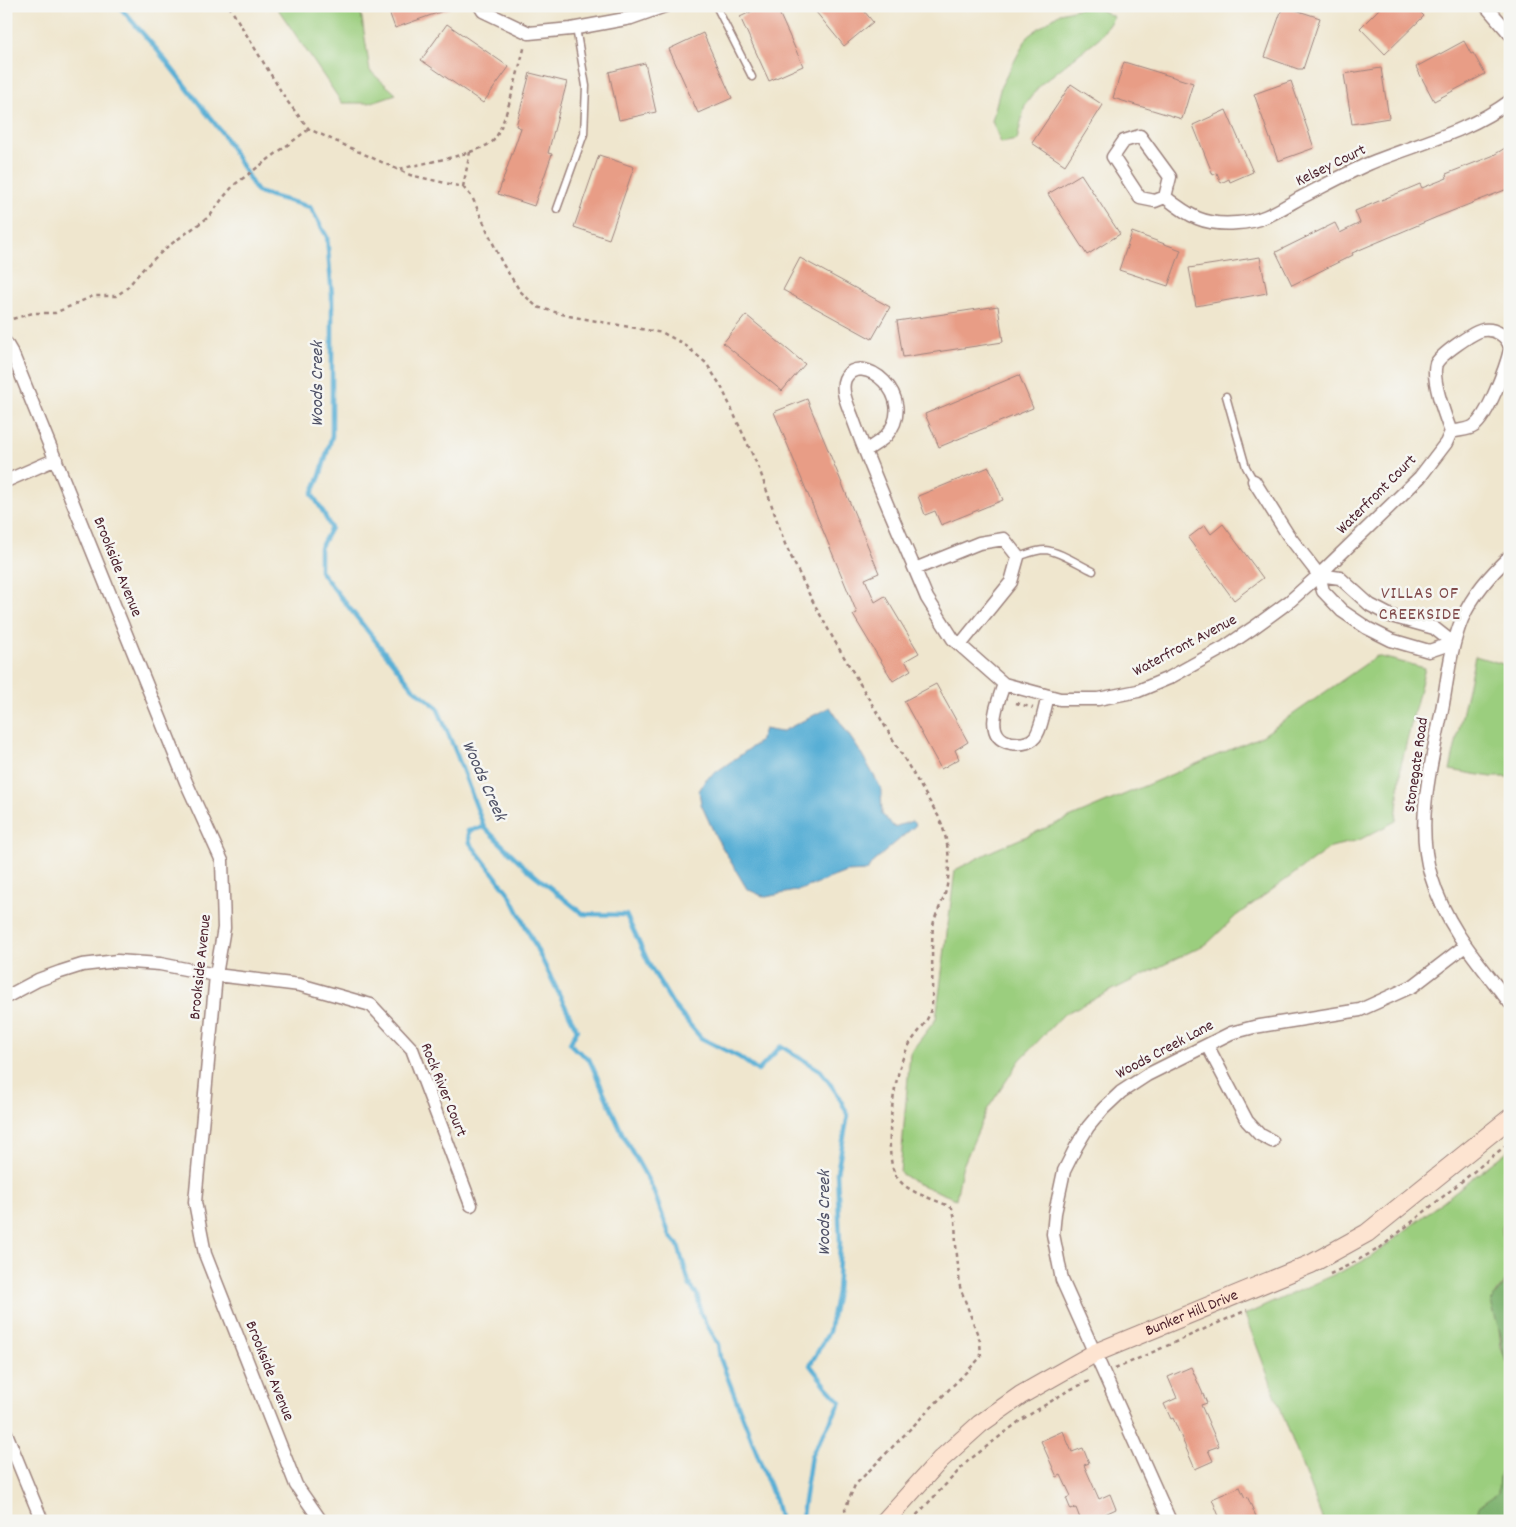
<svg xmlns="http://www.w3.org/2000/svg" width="1516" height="1527" font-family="Dekko,sans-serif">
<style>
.green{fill:#9bce7e;stroke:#727654}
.forest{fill:#7cb16d;stroke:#63684c}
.water{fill:#59afd5;stroke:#526780}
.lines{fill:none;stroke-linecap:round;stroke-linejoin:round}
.stream{stroke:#59afd5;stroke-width:4.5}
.building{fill:#e89d86}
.lane-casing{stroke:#9c827c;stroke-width:9}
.street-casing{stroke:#9c827c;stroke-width:15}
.secondary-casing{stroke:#9c827c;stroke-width:20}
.path{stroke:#9c827c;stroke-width:2.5;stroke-dasharray:4 4;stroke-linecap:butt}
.lane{stroke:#fff;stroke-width:6}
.street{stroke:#fff;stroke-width:12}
.secondary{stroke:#fde4d1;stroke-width:18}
.labels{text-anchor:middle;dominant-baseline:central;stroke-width:5;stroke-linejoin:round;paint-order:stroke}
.street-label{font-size:16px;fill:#4a1f2b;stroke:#f6f6f2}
.water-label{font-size:18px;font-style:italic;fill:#4f5166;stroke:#f6f6f2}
.neighbourhood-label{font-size:18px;letter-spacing:1px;fill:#814b4b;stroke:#f6f6f2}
</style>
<rect width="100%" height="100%" fill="#f6f6f2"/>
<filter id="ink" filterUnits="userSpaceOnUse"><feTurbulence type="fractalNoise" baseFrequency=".02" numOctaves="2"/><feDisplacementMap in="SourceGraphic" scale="10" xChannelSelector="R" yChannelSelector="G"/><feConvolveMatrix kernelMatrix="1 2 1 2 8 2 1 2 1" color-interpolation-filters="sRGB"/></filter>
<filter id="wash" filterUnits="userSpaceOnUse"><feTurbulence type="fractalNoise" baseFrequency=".0096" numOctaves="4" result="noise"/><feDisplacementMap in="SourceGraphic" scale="20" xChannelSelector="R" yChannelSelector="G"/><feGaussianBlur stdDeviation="1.12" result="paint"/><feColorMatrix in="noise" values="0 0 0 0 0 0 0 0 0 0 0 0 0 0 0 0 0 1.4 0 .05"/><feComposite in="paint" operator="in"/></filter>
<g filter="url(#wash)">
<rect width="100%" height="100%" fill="#efe6ce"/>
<path class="green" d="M 276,6 L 360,6 L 370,71 L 396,94 L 369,103 L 342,103 Z
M 1089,6 L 1094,6 L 1114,17 L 1100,37 L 1040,85 L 1025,105 L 1017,140 L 1001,143 L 992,121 L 1001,86 L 1028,36 L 1060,13 Z
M 1377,656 L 1425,668 L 1401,765 L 1396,821 L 1359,840 L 1331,847 L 1236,916 L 1208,943 L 1064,1014 L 1020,1060 L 987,1110 L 962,1168 L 956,1199 L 916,1183 L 900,1173 L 910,1053 L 936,1019 L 955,870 L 994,850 L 1262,736 Z
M 1475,656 L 1510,666 L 1510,777 L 1492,777 L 1450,770 Z
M 1510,1149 C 1510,1160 1510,1171 1510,1182 C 1509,1194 1504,1202 1510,1214 L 1502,1228 L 1503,1240 L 1510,1243 C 1510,1269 1513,1273 1495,1294 L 1501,1347 L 1506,1362 L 1510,1366 L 1510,1461 L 1504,1464 L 1498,1493 L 1475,1516 L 1475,1521 L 1323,1521 L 1245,1315 L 1355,1265 L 1371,1257 Z"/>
<path class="forest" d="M 1510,1273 L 1510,1366 C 1501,1356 1503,1345 1500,1332 C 1497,1322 1493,1312 1491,1301 L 1505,1283 Z
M 1510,1461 L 1510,1521 L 1475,1521 L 1479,1506 L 1498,1493 C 1499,1480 1497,1468 1510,1461 Z"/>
<path class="water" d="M 830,707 L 861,753 L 881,788 L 882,814 L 894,827 L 912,821 L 916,825 L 872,863 L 867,871 L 846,872 L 800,890 L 766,897 L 758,894 L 747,889 L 716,837 L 701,804 L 699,791 L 706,779 L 759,742 L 764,729 L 781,732 Z"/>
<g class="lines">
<path class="stream" d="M 119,6 L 158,51 L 223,134 L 257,192 L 310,207 L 327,237 L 332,296 L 332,436 L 320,476 L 312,494 L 322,510 L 331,528 L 320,548 L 320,571 L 413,688 L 437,707 L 457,755 L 484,827 L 526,868 L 583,914 L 626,915 L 650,966 L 674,1006 L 701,1038 L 739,1057 L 758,1071 L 781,1046 L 821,1071 L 838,1095 L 848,1115 L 837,1172 L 840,1243 L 837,1292 L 829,1332 L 810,1365 L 827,1387 L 841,1402 L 811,1456 L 801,1521
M 484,827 L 468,831 L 470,843 L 510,895 L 577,1030 L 570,1043 L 575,1049 L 589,1059 L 623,1135 L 652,1187 L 670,1236 L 678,1245 L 690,1286 L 697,1294 L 701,1314 L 718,1344 L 720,1358 L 775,1500 L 780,1521"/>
</g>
<g id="blocks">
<path class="building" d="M 387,6 L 451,6 L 451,8 L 395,28 Z
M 763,6 L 776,6 L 803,66 L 769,81 L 740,17 Z
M 811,6 L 860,6 L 873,22 L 844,46 Z
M 1283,6 L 1320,18 L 1303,69 L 1298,69 L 1265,57 Z
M 1382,6 L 1414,6 L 1424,16 L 1385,54 L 1360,28 Z
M 447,24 L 509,67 L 483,103 L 421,60 Z
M 703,33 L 732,98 L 698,113 L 669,49 Z
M 1464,41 L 1471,54 L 1473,53 L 1485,74 L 1434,101 L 1416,67 Z
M 1124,62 L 1193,83 L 1182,119 L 1113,98 Z
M 645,63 L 656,112 L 619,120 L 609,72 Z
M 1381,68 L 1389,118 L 1352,124 L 1344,74 Z
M 530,73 L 567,82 L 548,153 L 552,154 L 534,206 L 498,194 L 521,128 L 516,126 Z
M 1291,81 L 1314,148 L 1278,161 L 1254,94 Z
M 1071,84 L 1103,105 L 1065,165 L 1032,143 Z
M 1226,110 L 1253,172 L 1230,182 L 1229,179 L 1221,183 L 1217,173 L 1213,175 L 1193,125 Z
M 1510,145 L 1510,188 L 1437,217 L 1352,253 L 1353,255 L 1292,285 L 1276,252 L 1335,223 L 1340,233 L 1360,223 L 1355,211 L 1420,184 L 1422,188 L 1447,178 L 1446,174 L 1492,156 Z
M 599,155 L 634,167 L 609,239 L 574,227 Z
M 1081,174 L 1120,234 L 1087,255 L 1048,194 Z
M 1132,232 L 1181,250 L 1168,286 L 1119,270 Z
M 1260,257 L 1267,293 L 1196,306 L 1189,268 Z
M 800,258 L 890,307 L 872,339 L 783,290 Z
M 998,306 L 1003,342 L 903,357 L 897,321 Z
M 746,315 L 805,364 L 782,391 L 723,343 Z
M 1019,375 L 1033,408 L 939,447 L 925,414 Z
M 807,399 L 879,573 L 865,579 L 875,602 L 885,596 L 919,653 L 905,661 L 911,670 L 893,681 L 853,615 L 857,613 L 774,412 Z
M 989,467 L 1003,500 L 941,525 L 935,511 L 925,515 L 918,496 Z
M 1223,524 L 1263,578 L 1234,600 L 1188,538 L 1205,525 L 1211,534 Z
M 936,684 L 968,742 L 955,750 L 959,759 L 941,769 L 904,701 Z
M 1191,1367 L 1207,1403 L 1201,1405 L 1219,1446 L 1208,1450 L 1213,1461 L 1195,1469 L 1173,1418 L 1171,1419 L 1164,1404 L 1177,1398 L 1168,1377 Z
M 1063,1431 L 1072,1452 L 1083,1448 L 1089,1463 L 1084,1465 L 1099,1499 L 1110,1494 L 1116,1509 L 1090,1521 L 1081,1521 L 1076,1508 L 1071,1510 L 1066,1498 L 1071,1496 L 1061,1475 L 1057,1477 L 1041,1441 Z
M 1240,1487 L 1245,1498 L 1247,1496 L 1258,1521 L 1221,1521 L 1212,1499 Z"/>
</g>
</g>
<g filter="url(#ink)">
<use href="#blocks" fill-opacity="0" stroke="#9c827c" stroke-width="1"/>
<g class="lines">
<g class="lane-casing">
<path id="lane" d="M 716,6 L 752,77
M 557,209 L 584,134 L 586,86 L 576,28
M 1226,396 L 1246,467 L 1254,481
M 1018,557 C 1027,554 1036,550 1045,550 C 1059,551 1080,565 1093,571"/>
</g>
<g class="street-casing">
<path id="street" d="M 480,6 L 483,11 L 529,33 L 571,29 L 631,18 L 665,6
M 1486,6 L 1510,34
M 1140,136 L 1170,177 L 1165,197 L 1155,201 L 1140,198 L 1113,157 L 1124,141 Z
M 1165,197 C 1189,216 1204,226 1237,223 C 1262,222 1279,210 1300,198 C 1322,187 1345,174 1368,164 C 1416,144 1467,133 1510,101
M 6,343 L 13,355 L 186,782 L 222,861 L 224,928 L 216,975 L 195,1202 L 205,1254 L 296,1485 L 321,1521
M 1451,432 C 1458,430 1469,430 1474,426 C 1488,416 1506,367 1510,350
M 865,451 C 872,446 880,442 886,436 C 921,396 859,349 845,379 C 840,391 849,408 853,419 C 875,480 902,538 927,598 L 953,639 L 1004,684 L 1060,699 L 1098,699 L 1138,691 L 1169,678 L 1225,647 L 1253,628 L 1290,601 L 1319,575 L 1420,477 L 1446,443 L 1451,432 C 1445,416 1431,379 1436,364 C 1440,355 1473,332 1483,330 C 1495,328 1507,336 1510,347
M 6,481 L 56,459
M 1254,481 L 1288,535 L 1319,575 L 1323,591 L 1342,611 L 1367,628 L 1391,640 L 1429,651 L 1453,643 L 1434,628 L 1391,616 L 1370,605 L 1340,578 L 1319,575
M 1510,556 C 1490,575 1473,594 1462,619 C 1451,646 1448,675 1443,704 C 1433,759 1414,820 1431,876 C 1446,927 1478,962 1510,1003
M 915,569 L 979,543 L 1004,539 L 1018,557 L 1011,582 L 960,645
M 1004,684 C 998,702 982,737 1011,743 C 1018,744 1027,744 1033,739 C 1041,733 1045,706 1048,696
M 6,997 L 38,980 L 60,972 L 82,965 L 117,961 L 160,964 L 216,975 L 300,985 L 371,1005 L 412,1049 L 471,1205
M 1207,1045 L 1247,1121 L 1259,1134 L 1272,1141
M 6,1433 L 42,1521
M 1170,1521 L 1062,1280 L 1053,1234 L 1055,1213 L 1064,1171 L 1076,1147 L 1088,1127 L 1103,1109 L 1121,1092 L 1147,1075 L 1231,1033 L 1254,1027 L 1360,1010 L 1413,986 L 1465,946"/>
</g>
<g class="secondary-casing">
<g id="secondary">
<path id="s1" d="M 885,1521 L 940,1460 L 980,1424 L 1021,1395 L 1095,1353 L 1311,1264 L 1367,1233 L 1510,1118"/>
</g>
</g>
<path class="path" d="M 229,6 L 287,101 L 309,129 L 410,175 L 463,187 L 472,197 L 502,263 L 520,291 L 537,307 L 569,316 L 663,333 L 684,344 L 706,363 L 721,386 L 760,471 L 785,544 L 810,596 L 834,640 L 940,819 C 949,844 952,868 945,894 C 942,904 935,914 933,926 C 931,947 933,969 932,990 C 932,996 933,1003 931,1009 C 927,1026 913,1035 906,1051 C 894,1074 883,1150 895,1174 C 905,1194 935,1198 952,1208 L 955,1218 L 956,1245 L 960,1287 L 980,1341 L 981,1357 L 855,1485 L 845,1509 L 848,1521
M 400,169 C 422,163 475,155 492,142 C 504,133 520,63 525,45
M 463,187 L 470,152
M 6,323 L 12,319 L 33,313 L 55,313 L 93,296 L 116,296 L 126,289 L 143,269 L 167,247 L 210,216 L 222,199 L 234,185 L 309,129
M 1016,703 L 1033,708
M 1330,1274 L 1347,1266 L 1380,1248 L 1510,1142
M 1115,1369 L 1247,1310
M 911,1521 L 968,1461 L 1021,1420 L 1069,1390 L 1092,1380"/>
<use href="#lane" class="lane"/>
<use href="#street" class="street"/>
<use href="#secondary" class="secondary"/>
</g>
</g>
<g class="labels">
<g class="street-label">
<text transform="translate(1331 166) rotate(-26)">Kelsey Court</text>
<text transform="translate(1377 495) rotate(-45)">Waterfront Court</text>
<text transform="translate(117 567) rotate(68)">Brookside Avenue</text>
<text transform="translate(1185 646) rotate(-28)">Waterfront Avenue</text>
<text transform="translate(1417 765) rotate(-82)">Stonegate Road</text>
<text transform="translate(201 967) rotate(-84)">Brookside Avenue</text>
<text transform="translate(1165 1050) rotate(-28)">Woods Creek Lane</text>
<text transform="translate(443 1090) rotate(68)">Rock River Court</text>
<text stroke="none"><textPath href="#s1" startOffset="376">Bunker Hill Drive</textPath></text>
<text transform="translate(269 1371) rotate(68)">Brookside Avenue</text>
</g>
<g class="water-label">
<text transform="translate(318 384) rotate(-90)">Woods Creek</text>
<text transform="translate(483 781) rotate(66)">Woods Creek</text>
<text transform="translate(825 1213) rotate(-90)">Woods Creek</text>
</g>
<g class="neighbourhood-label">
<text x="1420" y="594">VILLAS OF<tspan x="1420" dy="21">CREEKSIDE</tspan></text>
</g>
</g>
<rect width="1516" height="1527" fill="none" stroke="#f6f6f2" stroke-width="25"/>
</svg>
